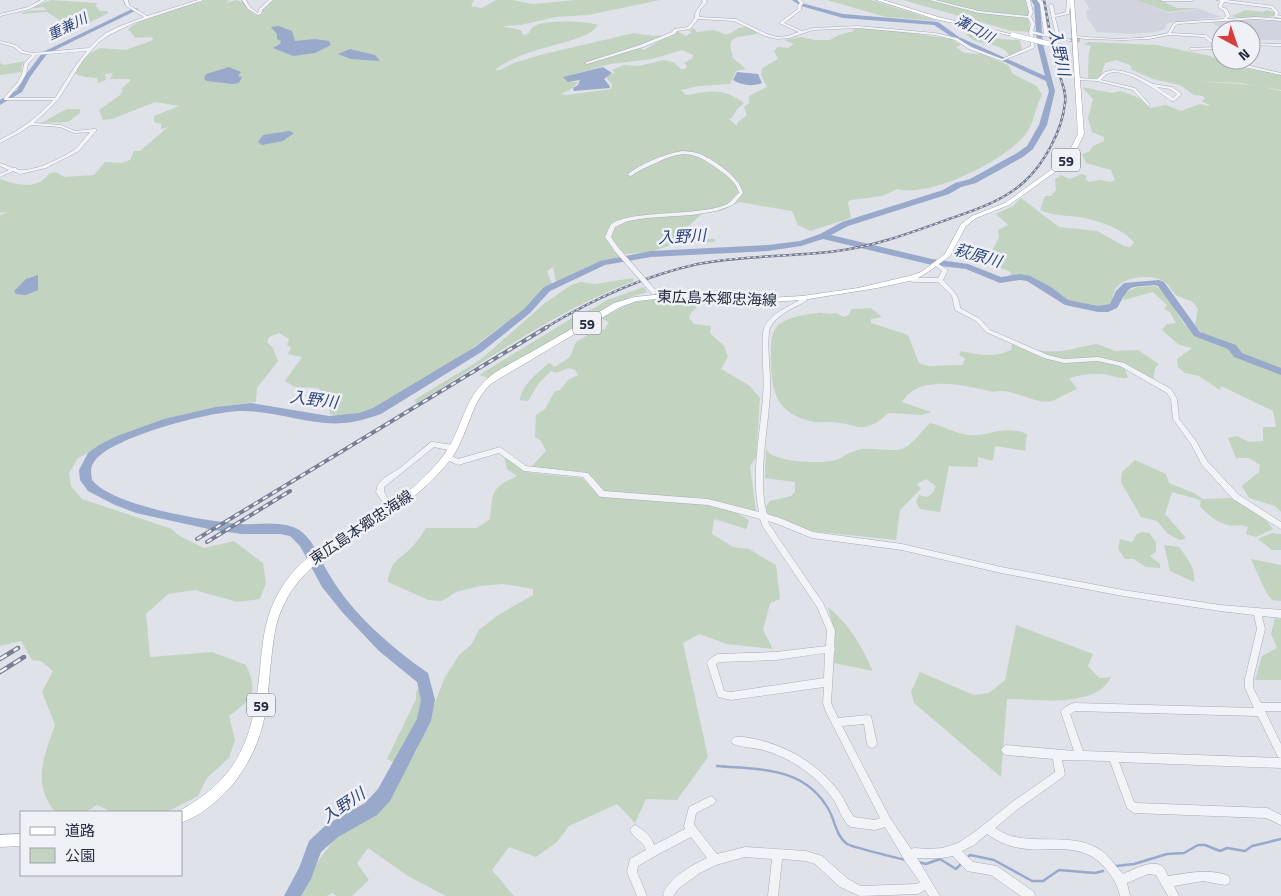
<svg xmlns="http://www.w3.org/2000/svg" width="1281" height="896" font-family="'Titillium Web','Noto Sans JP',sans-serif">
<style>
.built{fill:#d1d4de}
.green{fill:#c2d3c0;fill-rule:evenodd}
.water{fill:#98a9cb}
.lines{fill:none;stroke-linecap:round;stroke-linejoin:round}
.stream{stroke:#98a9cb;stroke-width:2.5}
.river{fill:#98a9cb;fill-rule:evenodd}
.minor-tunnel{stroke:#babec7;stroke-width:4;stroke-dasharray:4 2;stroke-linecap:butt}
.minor-casing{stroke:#a8acb7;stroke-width:1}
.major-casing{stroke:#9ea4b5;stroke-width:1}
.minor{fill:#f2f3f7;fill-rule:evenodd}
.major{fill:#fff;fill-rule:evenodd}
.rail-far2-casing{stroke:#787e93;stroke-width:2.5}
.rail-far1-casing{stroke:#787e93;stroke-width:4}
.rail-casing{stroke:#787e93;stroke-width:4.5}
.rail-far2{stroke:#eff1f7;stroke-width:1;stroke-dasharray:3;stroke-linecap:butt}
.rail-far1{stroke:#eff1f7;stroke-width:2;stroke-dasharray:5.5;stroke-linecap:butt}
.rail{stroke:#eff1f7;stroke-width:2.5;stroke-dasharray:8;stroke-linecap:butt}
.minor-bridge-casing{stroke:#a8acb7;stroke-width:6;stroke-linecap:butt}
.major-bridge-casing{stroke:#9ea4b5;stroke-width:5.5;stroke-linecap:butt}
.minor-bridge{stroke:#f2f3f7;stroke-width:5}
.major-bridge{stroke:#fff;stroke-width:5}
.labels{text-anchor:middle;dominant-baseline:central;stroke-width:5;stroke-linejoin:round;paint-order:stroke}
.far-water-label{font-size:14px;font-style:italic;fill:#2f4477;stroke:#eff1f7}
.shield{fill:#eff1f7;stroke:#636878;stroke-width:1}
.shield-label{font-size:14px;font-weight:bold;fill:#272d41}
.street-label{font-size:15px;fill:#272d41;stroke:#eff1f7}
.water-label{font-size:16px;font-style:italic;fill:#2f4477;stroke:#eff1f7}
</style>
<rect width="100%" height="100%" fill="#dfe2e9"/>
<path class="built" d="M 1084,0 L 1136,0 L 1168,13 L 1199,9 L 1221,17 L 1167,23 L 1165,29 L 1156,32 L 1131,34 L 1097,32 L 1087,18 L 1086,11 L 1090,9 Z
M 1253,19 L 1281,20 L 1281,40 L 1251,40 L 1251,30 L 1224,30 L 1211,22 Z"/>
<path class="green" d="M 51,0 L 96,3 L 98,4 L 95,5 L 100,11 L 108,11 L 108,13 L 87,24 L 90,20 L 85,17 L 73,20 L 74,22 L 84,24 L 64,23 L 47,12 L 20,14 L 26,11 L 47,10 L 43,7 L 29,9 Z
M 206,0 L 230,0 L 225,3 L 236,0 L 245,3 L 247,9 L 256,15 L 264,14 L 260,12 L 272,0 L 474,0 L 471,6 L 482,8 L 496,0 L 512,0 L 533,4 L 576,0 L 660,0 L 588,15 L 556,17 L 520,25 L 504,26 L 505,27 L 521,30 L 522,34 L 525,35 L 529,33 C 531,29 533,26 537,25 C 549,20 587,21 598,25 C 592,33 584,36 575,39 C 550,47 516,53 495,70 L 500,70 L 514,63 L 544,54 L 634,33 C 645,36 654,35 664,36 L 639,47 L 644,50 L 677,31 L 686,36 L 691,33 L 690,30 L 692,28 L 695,29 L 696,32 C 703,32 711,29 717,31 C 719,31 722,34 724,34 C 738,36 734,20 757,31 L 757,34 L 738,37 L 732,40 L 730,45 L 733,58 L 746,69 L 736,71 L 730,84 L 699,86 L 681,90 L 686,95 C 711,91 722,87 744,103 L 737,109 L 732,118 L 729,119 L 737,126 L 737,123 L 747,115 L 744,107 L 749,103 L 749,96 L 767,87 L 761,75 L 762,68 L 778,59 L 774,51 L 778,47 L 788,48 L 794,44 L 784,40 L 801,37 L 814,40 L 830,40 L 839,35 L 854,31 L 853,29 L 884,29 L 951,39 L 961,45 L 956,47 L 964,53 L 982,54 L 1008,65 L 1013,74 L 1037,86 L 1042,95 C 1035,107 1034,124 1025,135 C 1004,161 931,198 897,189 L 882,196 L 851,200 L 848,202 L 851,218 L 810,231 L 798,225 L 792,211 L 739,202 L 723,210 L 703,213 L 683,231 L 684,235 L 695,239 L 715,239 L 715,242 L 674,244 L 650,252 L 625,254 L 611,239 L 610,235 L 604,236 L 619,257 L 595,263 L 556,282 L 553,267 L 547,271 L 552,284 L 538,293 L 539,297 L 523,313 L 501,326 L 461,357 L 430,378 L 388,402 L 356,416 L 341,416 L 330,414 L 328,397 L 318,388 L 295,387 L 285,381 L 302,357 L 288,354 L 291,347 L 287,345 L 289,339 L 279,333 L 269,337 L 267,342 L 273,348 L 278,361 L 257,388 L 256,402 L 225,406 L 174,418 L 114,440 L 78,458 L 69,473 L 71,486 L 82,499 L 172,529 L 178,535 L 204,548 L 234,541 L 263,563 L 266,583 L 260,599 L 237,602 L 195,590 L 168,594 L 146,614 L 150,657 L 212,652 L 246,665 C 259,693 252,699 229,716 L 235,740 L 229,758 L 207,778 L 198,796 L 167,812 L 112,812 L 97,805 L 86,812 L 55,812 C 32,784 44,756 55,725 L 42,692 L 53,671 L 41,661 L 32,660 L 21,641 L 0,646 L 0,215 L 9,212 L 0,213 L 0,179 C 19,185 35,191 50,173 L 56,172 L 64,177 L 94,175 L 105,162 L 122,163 L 130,160 L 134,151 L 140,151 L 168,127 L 161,129 L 161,124 L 154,122 L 154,116 L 179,106 L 155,102 L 112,119 L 103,120 L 99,110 L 120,95 L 123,90 L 121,89 L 130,81 L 130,79 L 110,79 L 113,73 L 105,74 L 106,80 L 98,83 L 97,78 L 85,77 L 75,74 L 80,64 L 90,53 L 100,48 L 126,50 L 153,40 L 152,37 L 135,38 L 131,32 L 128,30 C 138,16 188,6 206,0 ZM 682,50 L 693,55 L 693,58 L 684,63 L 687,66 L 685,69 L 681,69 L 673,62 L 664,60 L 638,66 L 624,65 L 612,70 L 615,73 L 607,76 L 607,79 L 612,84 L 611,89 L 566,95 L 560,94 L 570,90 L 579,82 L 568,82 L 564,77 L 610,64 L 652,59 Z
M 827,0 L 871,0 L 938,21 L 886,17 Z
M 903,0 L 1027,0 L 1030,32 L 1012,31 Z
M 1136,0 L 1160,0 L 1177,8 L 1201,8 L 1168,12 Z
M 1246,10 L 1264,12 L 1266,10 L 1276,13 L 1274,16 C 1264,18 1240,20 1231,16 Z
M 962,27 C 981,37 999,40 1020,40 L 1022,50 L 1010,56 C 1001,41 981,47 969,37 C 966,35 964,30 962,27 Z
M 1089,42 L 1157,45 L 1210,56 L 1230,66 L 1281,74 L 1281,90 L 1241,83 L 1195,81 L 1254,85 L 1281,91 L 1281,372 L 1239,354 L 1235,347 L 1203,334 L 1195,325 L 1198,309 C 1192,298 1186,301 1176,295 C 1172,292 1170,286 1166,283 C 1154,273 1124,276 1115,289 C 1113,293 1112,300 1111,305 L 1096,308 L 1065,302 L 1049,289 L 1031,278 L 1010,277 L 1011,272 L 996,266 L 991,253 L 999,237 L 998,230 L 1008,225 L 996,214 L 1013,206 L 1021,198 L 1059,227 L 1097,231 L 1124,246 L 1130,247 L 1134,243 C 1124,228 1096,220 1078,217 C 1065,215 1053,216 1040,210 L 1045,196 L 1051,196 L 1056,190 L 1055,179 L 1061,175 L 1069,179 L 1082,174 L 1087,176 L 1085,179 L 1089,182 L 1100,180 L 1110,182 L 1115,180 L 1111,170 L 1086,163 L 1082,154 L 1089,152 L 1093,146 L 1104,141 L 1104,137 L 1092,132 L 1088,118 L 1093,99 L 1082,87 L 1111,93 L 1121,91 L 1139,98 L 1150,108 L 1166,105 L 1181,111 L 1200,104 L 1208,106 L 1210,105 L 1201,101 L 1205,99 L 1203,96 L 1194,95 L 1180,85 L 1153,79 L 1132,70 L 1130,65 L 1116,60 L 1105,63 L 1101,75 L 1096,79 L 1088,79 C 1089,69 1087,54 1091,46 L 1083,44 Z
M 25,61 L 21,67 L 22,72 L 0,75 L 0,63 L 4,65 Z
M 68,109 L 80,109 L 80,113 L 68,122 L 41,123 C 52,118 57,113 68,109 Z
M 633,278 L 634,281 C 557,310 488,360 417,403 L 414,400 L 480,360 L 545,303 L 571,285 L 580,282 L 595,284 Z
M 1155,286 L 1164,291 L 1183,323 L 1196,336 L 1231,348 L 1237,356 L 1281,374 L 1281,512 L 1275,506 L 1249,498 L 1242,486 L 1259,472 L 1260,465 L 1249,458 L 1236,458 L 1228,438 L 1237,436 L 1249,442 L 1263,441 L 1263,427 L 1276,427 L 1273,411 L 1221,386 L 1220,390 L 1199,376 L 1185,373 L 1178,367 L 1177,359 L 1192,348 L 1179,345 L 1162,330 L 1167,324 L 1176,323 L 1170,312 L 1164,309 L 1167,305 L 1153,292 L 1124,300 L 1123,293 L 1138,287 Z
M 644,287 L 647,292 L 630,297 L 598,313 L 489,378 L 479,375 L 582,312 L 592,309 L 607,300 Z
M 673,297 L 705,299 L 691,313 L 689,318 L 694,324 L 711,326 L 710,333 L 724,346 L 728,357 L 721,369 L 750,386 L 760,398 L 756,458 L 750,466 L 756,511 L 704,498 L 604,493 L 586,472 L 531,467 L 546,451 L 541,441 L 535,437 L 536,415 L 545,409 L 555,391 L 560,390 L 568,380 L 578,375 L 575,370 L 569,368 L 556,373 L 551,371 L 538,384 L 528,401 L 520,400 C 522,384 538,373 549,363 L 555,367 L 570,357 L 576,342 L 591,333 L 605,329 L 609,322 L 601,318 L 633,302 Z
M 871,308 L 882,317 L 871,319 L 871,323 L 908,335 L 919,363 L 928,366 L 963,365 L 965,358 L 959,355 L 961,351 C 978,355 994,358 1011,350 L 1012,344 L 1043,357 L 1063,363 L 1098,360 L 1124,366 L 1128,378 C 1118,379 1112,375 1103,374 C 1091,373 1081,375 1069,378 L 1077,389 C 1069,392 1060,398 1052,401 C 1035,405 1013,387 994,392 C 966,386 920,373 902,402 L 931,412 L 922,415 L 889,413 C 861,436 863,425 833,422 C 827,421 820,423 814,422 C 776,414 771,392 771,358 C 771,346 770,334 778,325 C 787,317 807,314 818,313 C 825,312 829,315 836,313 L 844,317 L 849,315 L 851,309 Z
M 1097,344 L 1115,351 L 1138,350 L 1159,364 L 1155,368 L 1153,380 L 1134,368 L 1114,360 L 1097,358 L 1064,360 L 1039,353 L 1038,350 C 1060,355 1075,347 1097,344 Z
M 930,423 C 943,426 954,433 968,435 C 991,437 1001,424 1027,434 L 1025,451 L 995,446 L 993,461 L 978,457 L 978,467 L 949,466 L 940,512 L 920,509 L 916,502 L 919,495 L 927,497 L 933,493 L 936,486 L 926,479 L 917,484 L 921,489 L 900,510 L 896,540 L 810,531 L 768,515 L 766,507 L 770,501 L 791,496 L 795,492 L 795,482 L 765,478 L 766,449 C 768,452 771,455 774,456 C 787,462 822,464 835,460 C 848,456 848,451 863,449 C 874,448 892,452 902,449 C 912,446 921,431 930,423 Z
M 504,456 L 523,470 L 531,473 L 582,478 L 600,496 C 632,499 730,500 749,521 L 746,529 L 714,519 L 712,534 L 733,547 L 749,549 L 776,565 L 780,599 L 770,603 L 763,630 L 773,649 L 727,644 L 699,634 L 683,643 L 708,757 L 677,800 L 646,799 L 635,823 L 617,804 L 569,826 L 557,842 L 536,857 L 509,847 L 492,870 L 514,896 L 446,896 L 408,876 L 368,848 L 357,863 L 369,880 L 352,896 L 336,896 L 333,893 L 326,896 L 299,896 L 319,860 L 340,832 L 375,814 L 393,787 L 416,752 L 445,677 L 459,655 L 471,645 L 479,630 L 498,615 L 533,595 L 533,589 L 503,584 L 480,586 L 456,592 L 442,601 L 428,600 L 388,582 C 390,561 398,561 412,547 C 417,542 422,534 426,528 L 477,528 L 490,519 C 493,490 491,489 517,476 L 507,469 Z
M 1135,460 L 1166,474 L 1169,483 L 1194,493 L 1203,499 L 1234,498 L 1266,520 L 1273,529 L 1256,537 L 1246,534 L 1248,527 C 1240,523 1235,527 1228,525 C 1217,523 1207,514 1200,506 L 1201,500 L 1172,492 L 1165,514 L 1186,538 L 1180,540 L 1168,534 L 1157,521 L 1141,517 L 1121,482 L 1122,472 Z
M 1143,532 L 1149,533 L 1156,542 L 1156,552 L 1150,556 L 1160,564 L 1160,568 L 1146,567 L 1134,559 L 1125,559 L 1118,549 L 1120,539 L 1132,542 L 1137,534 Z
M 1272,533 L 1281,534 L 1281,550 L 1272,550 L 1258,539 Z
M 1164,545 L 1179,547 C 1187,558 1196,568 1194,582 L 1170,571 Z
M 1251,559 L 1281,565 L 1281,601 L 1272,600 L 1266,592 Z
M 828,607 C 851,626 860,644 873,671 L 834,663 L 835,633 Z
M 1275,618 L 1281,619 L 1281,680 L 1255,680 L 1262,656 L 1277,648 L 1271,634 Z
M 1016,625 L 1093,654 L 1088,666 L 1099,678 L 1111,677 C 1096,709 1037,699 1007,699 L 1001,777 L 914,703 L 911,692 L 920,672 L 974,695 L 989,693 L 1005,680 Z
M 422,684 L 427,700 L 422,719 L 395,763 L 387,759 L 416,699 L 416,692 Z"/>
<path class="water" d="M 279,26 L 292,31 L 295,41 L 315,39 L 329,41 L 331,45 L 315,53 L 293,56 L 273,48 L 280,44 L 281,41 L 277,39 L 277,34 L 271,27 Z
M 350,49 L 375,55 L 380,61 L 351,59 L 338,54 Z
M 229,67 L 241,72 L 238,76 L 242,77 L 239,83 L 232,84 L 207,81 L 204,79 L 206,74 Z
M 603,67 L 612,73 L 604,79 L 609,85 L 610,88 L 574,91 L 573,88 L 578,85 L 580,80 L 568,82 L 563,77 Z
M 737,72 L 758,74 L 762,83 C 752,87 741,85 733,80 Z
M 289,131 L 294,133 L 283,141 L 262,145 L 258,142 L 263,135 Z
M 38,275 L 38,290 L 26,295 L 16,294 L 14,291 L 26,279 Z"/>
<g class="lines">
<path class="stream" d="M 717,766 C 760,770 804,766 829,810 C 835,821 836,836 847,844 C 852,847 897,858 906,860
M 967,858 L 970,855 L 994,860 L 1032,881 L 1043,881 L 1059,870 L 1095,873 L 1103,871
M 918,862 L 926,864 L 940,859 L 956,869 L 962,863
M 1116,866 L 1134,864 L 1167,854 L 1184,853 L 1198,845 L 1205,845 L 1220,851 L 1227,848 L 1245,851 L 1252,846 L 1281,839"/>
<path class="river" d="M 792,0 L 799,0 L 805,4 L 843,14 L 938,22 L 959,37 L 1045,76 L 1037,44 L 1034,5 L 1031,0 L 1037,0 L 1040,5 L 1043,44 L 1055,91 L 1047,125 L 1033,149 L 1023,157 L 976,183 L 961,187 L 949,194 L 848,226 L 831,235 L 932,259 L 968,264 L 1001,277 L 1020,274 L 1030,276 L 1051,287 L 1068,300 L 1098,306 L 1110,304 L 1116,291 L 1124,283 L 1159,280 L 1164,282 L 1200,332 L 1236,345 L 1242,353 L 1281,368 L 1281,375 L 1234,357 L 1228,349 L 1194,336 L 1158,286 L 1155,285 C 1126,288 1132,283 1117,308 L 1108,312 L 1098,312 L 1065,305 L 1027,281 L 1020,280 L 1000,283 L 966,269 L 932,265 L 823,239 L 801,246 L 768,251 L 651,257 L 605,265 L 550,291 L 530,313 L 483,351 L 381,414 C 369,418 357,422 344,423 C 309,426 275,410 239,411 C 209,412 110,437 94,462 C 90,467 91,474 92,480 C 112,506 206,521 240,524 C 257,525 276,521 293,527 C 312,534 319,558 329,574 C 352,614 391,647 428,673 L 435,700 L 431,721 L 390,801 L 377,815 L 338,837 L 321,852 L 311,879 L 301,896 L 284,896 L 299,868 L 309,841 L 326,825 L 365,803 L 378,789 L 417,719 L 421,700 L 417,682 L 379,651 L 343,613 L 322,587 L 300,546 L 290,536 L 280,534 L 242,534 L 213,530 L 136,513 L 115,505 L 88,491 L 80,480 L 79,470 L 88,453 L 99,445 L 117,436 L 164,419 L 216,407 L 251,403 L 329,416 L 359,413 L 373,408 L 475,347 L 524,309 L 544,287 L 600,261 L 651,251 L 768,245 L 800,241 L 820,234 L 842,222 L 943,190 L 955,183 L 970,179 L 1017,153 L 1027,146 L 1039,125 L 1049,91 L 1046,81 L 955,39 L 934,25 L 843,18 L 801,6 Z
M 134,8 L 139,9 L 47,54 L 30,77 L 22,92 L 0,105 L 0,100 L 17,90 L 24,77 L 43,52 Z"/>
<path class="minor-tunnel" d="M 1070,40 L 1082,40"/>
<g class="minor-casing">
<path id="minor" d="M 41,0 L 46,0 L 30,9 L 0,16 L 0,14 L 28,7 Z
M 124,0 L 128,0 L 129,5 L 147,16 L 198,0 L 204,0 L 134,23 L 109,35 L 99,42 L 83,60 L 58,100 L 34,123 L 61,125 L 75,131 L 94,129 L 96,129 L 96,131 L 79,151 L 46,168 L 20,174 L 13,171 L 0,177 L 0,174 L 9,170 L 0,166 L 0,163 L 13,168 L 16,168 L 16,169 C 28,175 64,157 74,150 C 80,145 85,137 90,132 L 74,133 L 60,127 L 31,125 L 19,133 L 0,143 L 0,140 C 20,130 38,117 53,100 L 4,100 L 4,98 L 17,83 L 22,74 L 24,64 L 32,55 L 21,53 L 14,47 L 0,43 L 0,41 L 16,45 L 23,51 L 32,53 L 89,48 L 97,40 L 106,33 L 118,27 L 144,17 L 126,6 ZM 87,51 L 76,65 L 55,98 L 8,98 L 21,83 L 26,74 L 28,64 L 36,55 Z
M 242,0 L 246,0 L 250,7 L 258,13 L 259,9 L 269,0 L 273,0 L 262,10 L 261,14 L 258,15 L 248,9 Z
M 702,0 L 706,0 L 707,2 L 700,10 L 699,17 L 736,19 L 767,34 L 777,37 L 788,36 L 799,32 L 779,23 L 798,9 L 797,6 L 800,3 L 797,0 L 801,0 L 804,3 L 801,6 L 801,10 L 784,23 L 802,31 L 813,28 L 858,26 L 935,33 L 957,38 L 971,47 L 1002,59 L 1031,46 L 1029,32 L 1031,24 L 1028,18 L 979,13 L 929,0 L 935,0 L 979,11 L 1028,16 L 1029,12 L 1026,0 L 1030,0 L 1033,12 L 1031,17 L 1035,24 L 1033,31 L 1044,34 L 1040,4 L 1037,0 L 1041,0 L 1044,4 L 1048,34 L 1056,36 L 1049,5 L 1051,4 L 1053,5 L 1055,15 L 1066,12 L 1067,0 L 1071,0 L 1069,14 L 1055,17 L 1060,37 L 1072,40 L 1070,41 L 1033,34 L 1034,48 L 1002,61 L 969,49 L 955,40 L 935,35 L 858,28 L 813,30 L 789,38 L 777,39 L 765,36 L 734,21 L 698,19 L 690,29 L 677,31 L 675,34 L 643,47 L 587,64 L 584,63 L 640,45 L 672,32 L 674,29 L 688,27 L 695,18 L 695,14 L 697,10 L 703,2 Z
M 1160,0 L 1194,0 L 1192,1 L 1162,1 Z
M 1217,0 L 1227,0 L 1273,6 L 1279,13 L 1277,15 L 1281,16 L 1281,18 L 1274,17 L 1275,13 L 1271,8 L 1224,2 L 1222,7 L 1227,9 L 1230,16 L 1227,19 L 1256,17 L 1281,19 L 1281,21 L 1256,19 L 1178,24 L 1175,26 L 1171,33 L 1206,35 L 1221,47 L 1221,50 L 1219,49 L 1190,50 L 1190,48 L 1191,48 L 1216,47 L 1204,37 L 1169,35 L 1149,39 L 1123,40 L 1085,39 L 1074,37 L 1076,36 C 1106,39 1138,41 1168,33 L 1173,24 L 1177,22 L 1223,19 L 1226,16 L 1224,11 L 1218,7 L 1220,1 Z
M 1251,43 L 1281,44 L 1281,46 L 1251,45 Z
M 1228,60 L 1232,60 L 1233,62 L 1281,73 L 1281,75 L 1230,64 Z
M 1113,70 L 1122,71 L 1133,74 L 1153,84 L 1172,87 L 1182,94 L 1174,101 L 1172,101 C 1159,92 1123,65 1107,74 C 1105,75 1103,78 1101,80 L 1135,88 L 1150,105 L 1148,106 L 1133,90 L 1097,81 L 1078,80 L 1076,79 L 1078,78 L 1097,79 L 1105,72 ZM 1157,87 L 1170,89 L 1177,94 L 1173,98 Z
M 682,151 C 687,151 692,152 697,153 C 712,158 740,177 743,193 L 733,205 L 716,211 L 692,215 L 646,218 L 628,221 L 615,227 L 611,237 L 620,250 L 617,252 L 615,251 L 605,237 C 607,234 608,229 610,226 C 623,209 702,217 727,204 C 732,201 735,196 739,193 C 736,182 728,176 719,170 C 696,153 685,149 658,162 C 649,166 639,170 631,176 L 627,175 C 640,164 664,154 682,151 Z
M 937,263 L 948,270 L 943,280 C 951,289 960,295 960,308 L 980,319 L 990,330 L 1048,355 L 1064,359 L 1098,357 L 1124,363 L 1171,389 L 1177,399 L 1179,419 L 1196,441 L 1207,461 L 1239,495 L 1281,522 L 1281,529 L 1233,499 L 1202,465 L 1191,444 L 1173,419 L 1171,399 L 1167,393 L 1120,366 L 1098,361 L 1064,363 L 1044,358 L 986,332 L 976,321 L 955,310 L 952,296 L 938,282 L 913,282 L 908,278 L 911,276 L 914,278 L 938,278 L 942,271 L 934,265 Z
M 803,296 L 805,297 L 807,300 L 806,301 C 793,309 773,315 769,332 C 767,352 771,373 770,394 C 768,430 757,480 767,514 L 780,518 L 813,532 L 902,544 L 1001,567 L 1123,590 L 1220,605 L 1281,610 L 1281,618 L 1262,616 L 1265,629 L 1253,679 L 1253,688 L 1261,703 L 1281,703 L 1281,711 L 1265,711 L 1281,744 L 1281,768 L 1119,762 L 1134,802 L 1136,803 L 1267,808 L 1281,815 L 1281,825 L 1266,818 L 1134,813 L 1127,808 L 1110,761 L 1062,760 L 1065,774 L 1063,777 L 1018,809 L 995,828 C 1002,832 1008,836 1016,837 C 1044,843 1077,833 1102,851 C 1110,857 1116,867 1123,874 C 1132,870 1152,859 1162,866 C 1165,868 1167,874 1168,876 C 1189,873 1209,868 1229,876 L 1230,880 L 1229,884 L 1225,885 L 1203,881 L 1174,886 L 1179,896 L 1168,896 L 1156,875 L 1148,874 L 1127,883 L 1130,896 L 1120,896 C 1117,884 1114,879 1106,869 C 1081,838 1048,855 1015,847 C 1005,845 996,840 987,834 L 974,845 L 962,851 L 973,862 L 997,866 L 1034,892 L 1035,896 L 1021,896 L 991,875 L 967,871 L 953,856 L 942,858 L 917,858 L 940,896 L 929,896 L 925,890 L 918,894 L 860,896 L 840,887 L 815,864 L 806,861 L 782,859 L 778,896 L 768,896 L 772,859 L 745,857 L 716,865 L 700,873 L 679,888 L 673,896 L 664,896 L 663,894 C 671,876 691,866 707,858 L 691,837 L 655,856 L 638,866 L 637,872 L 647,896 L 637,896 L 627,872 L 630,859 L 646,850 C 644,841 633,838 630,830 L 632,827 L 635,825 C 643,829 652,837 654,845 L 685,829 L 684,826 L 689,807 L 711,796 L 714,798 L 716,801 L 714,804 L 696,813 L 694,825 L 717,854 L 745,847 L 806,851 L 822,856 L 848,879 L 861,886 L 917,884 L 920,882 L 905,861 L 885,827 L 875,830 L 851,827 L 848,825 C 840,816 838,804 830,795 C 814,774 789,757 763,750 C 753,747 742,748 733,744 L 731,741 L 733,738 C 740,735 748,738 755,739 C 787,746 816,763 836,788 C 844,797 847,808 854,817 L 875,820 L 880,818 L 826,712 L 823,703 L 824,687 L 731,700 L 718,697 L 717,694 L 707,663 C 709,659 714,656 718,654 L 776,652 L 826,646 L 827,630 L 817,607 L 763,527 L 760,519 L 708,505 L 602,497 L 599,496 L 583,477 L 524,471 L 499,453 L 458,465 L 445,459 L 444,457 L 447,454 L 458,459 L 500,447 L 526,466 L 588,473 L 604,491 L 708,499 L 759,512 C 751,475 760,435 763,397 C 765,375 761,353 763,332 C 767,314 787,308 801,299 L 800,298 ZM 768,521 L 775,523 L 812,538 L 902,550 L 1001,573 L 1123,596 L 1220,611 L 1254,615 L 1257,629 L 1245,679 L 1245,688 L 1254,708 L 1074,703 C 1069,705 1063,707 1061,712 L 1074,751 L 1006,745 L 1003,747 L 1001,750 L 1003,753 L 1006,755 L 1053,759 L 1055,772 L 1011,803 L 976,831 L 958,843 L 942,848 L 929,849 L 914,848 L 911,849 L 890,818 L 842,726 L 864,724 L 867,744 L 869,747 L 872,748 L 875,747 L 877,744 L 871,716 L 868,715 L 838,718 L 831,703 L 834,652 L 835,649 L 834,647 L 835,630 L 823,603 L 769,524 ZM 825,653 L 824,678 L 731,692 L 724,691 L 716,664 L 720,662 L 776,660 ZM 1075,711 L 1258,716 L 1278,757 L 1281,758 L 1083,751 L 1070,714 Z
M 431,442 L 433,442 L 453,445 L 456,448 L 453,451 L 434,447 L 384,487 L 384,492 L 387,497 L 399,508 L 398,510 C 388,511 381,500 376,492 L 378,484 L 384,478 L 400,468 Z"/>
</g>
<g class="major-casing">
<path id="major" d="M 876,0 L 883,0 L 938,17 L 1015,35 L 1013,36 L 935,19 Z
M 1070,0 L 1074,0 L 1084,134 L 1074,155 L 1066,164 L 1009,205 L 976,218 L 966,226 L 950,256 L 925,274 L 914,280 L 877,288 L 802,300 L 768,302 L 673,297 L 637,301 L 620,307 L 492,383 C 474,398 470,423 460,443 C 455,455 447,464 438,474 C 423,490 405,504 386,517 C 340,547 291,568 276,626 C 270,655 270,685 265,714 C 257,760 226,805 181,823 L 181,812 L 177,812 C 241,778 253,737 260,670 C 263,638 265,614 282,587 C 303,552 344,534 377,513 C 391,504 404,495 417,484 C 428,473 441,461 449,447 C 461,427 465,402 482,384 C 493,371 512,363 526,355 C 556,338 585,321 614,303 L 635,297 L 673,293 L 768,298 L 802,296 L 858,288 L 909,276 L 921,272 L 945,254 L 961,224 L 972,216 L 1005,203 L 1062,162 L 1068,154 L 1078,134 Z
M 21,834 L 21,846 L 0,847 L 0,835 Z"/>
</g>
<use href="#minor" class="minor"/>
<use href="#major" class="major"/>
<g class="rail-far2-casing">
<path id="rail-far2" d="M 545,328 C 593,299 643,276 698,264 C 744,255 791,257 837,251 C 876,246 913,232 949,219 C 975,210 1003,201 1024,182 C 1044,164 1062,131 1065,103 C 1067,91 1060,79 1057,67 C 1052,45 1048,22 1044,0"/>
</g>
<g class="rail-far1-casing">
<path id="rail-far1" d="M 197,539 L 547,327
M 207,542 L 290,491"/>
</g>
<g class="rail-casing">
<path id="rail" d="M 0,659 L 18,648
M 0,672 L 24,657"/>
</g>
<use href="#rail-far2" class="rail-far2"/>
<use href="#rail-far1" class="rail-far1"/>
<use href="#rail" class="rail"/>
<g class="minor-bridge-casing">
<path id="minor-bridge" d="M 617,250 L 653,291"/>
</g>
<g class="major-bridge-casing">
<path id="major-bridge" d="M 1013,35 L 1066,48"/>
</g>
<use href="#minor-bridge" class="minor-bridge"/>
<use href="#major-bridge" class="major-bridge"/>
</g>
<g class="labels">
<g class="far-water-label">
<text transform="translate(67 26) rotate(-26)">重兼川</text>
<text transform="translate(975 28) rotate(28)">溝口川</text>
</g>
<g class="shield">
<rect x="1052" y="148.5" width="28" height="23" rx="4"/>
<rect x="573" y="311.5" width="28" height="23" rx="4"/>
<rect x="247" y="693.5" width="28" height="23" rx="4"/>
</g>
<g class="shield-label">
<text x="1066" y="160">59</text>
<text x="587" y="323">59</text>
<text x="261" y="705">59</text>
</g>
<g class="street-label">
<text transform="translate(717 298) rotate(2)">東広島本郷忠海線</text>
<text transform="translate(361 527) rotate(-34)">東広島本郷忠海線</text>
</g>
<g class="water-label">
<text transform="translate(1060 52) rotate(78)">入野川</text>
<text transform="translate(682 236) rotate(-3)">入野川</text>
<text transform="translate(978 255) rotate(16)">萩原川</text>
<text transform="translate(314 399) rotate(7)">入野川</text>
<text transform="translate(343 805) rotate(-34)">入野川</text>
</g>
</g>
<rect x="20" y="811" width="162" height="65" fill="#eff1f7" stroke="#9fa3ae"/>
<rect x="30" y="827" width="25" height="8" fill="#ffffff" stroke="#9fa3ae"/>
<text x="65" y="836" font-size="15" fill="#272d41">道路</text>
<rect x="30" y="848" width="25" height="15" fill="#c2d3c0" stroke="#9fa3ae"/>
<text x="65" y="861" font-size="15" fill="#272d41">公園</text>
<g transform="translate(1236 45) rotate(140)"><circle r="24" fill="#eff1f7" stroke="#9fa3ae"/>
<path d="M0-4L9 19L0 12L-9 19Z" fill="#d43f3e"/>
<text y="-8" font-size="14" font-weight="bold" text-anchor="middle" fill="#272d41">N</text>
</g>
</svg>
